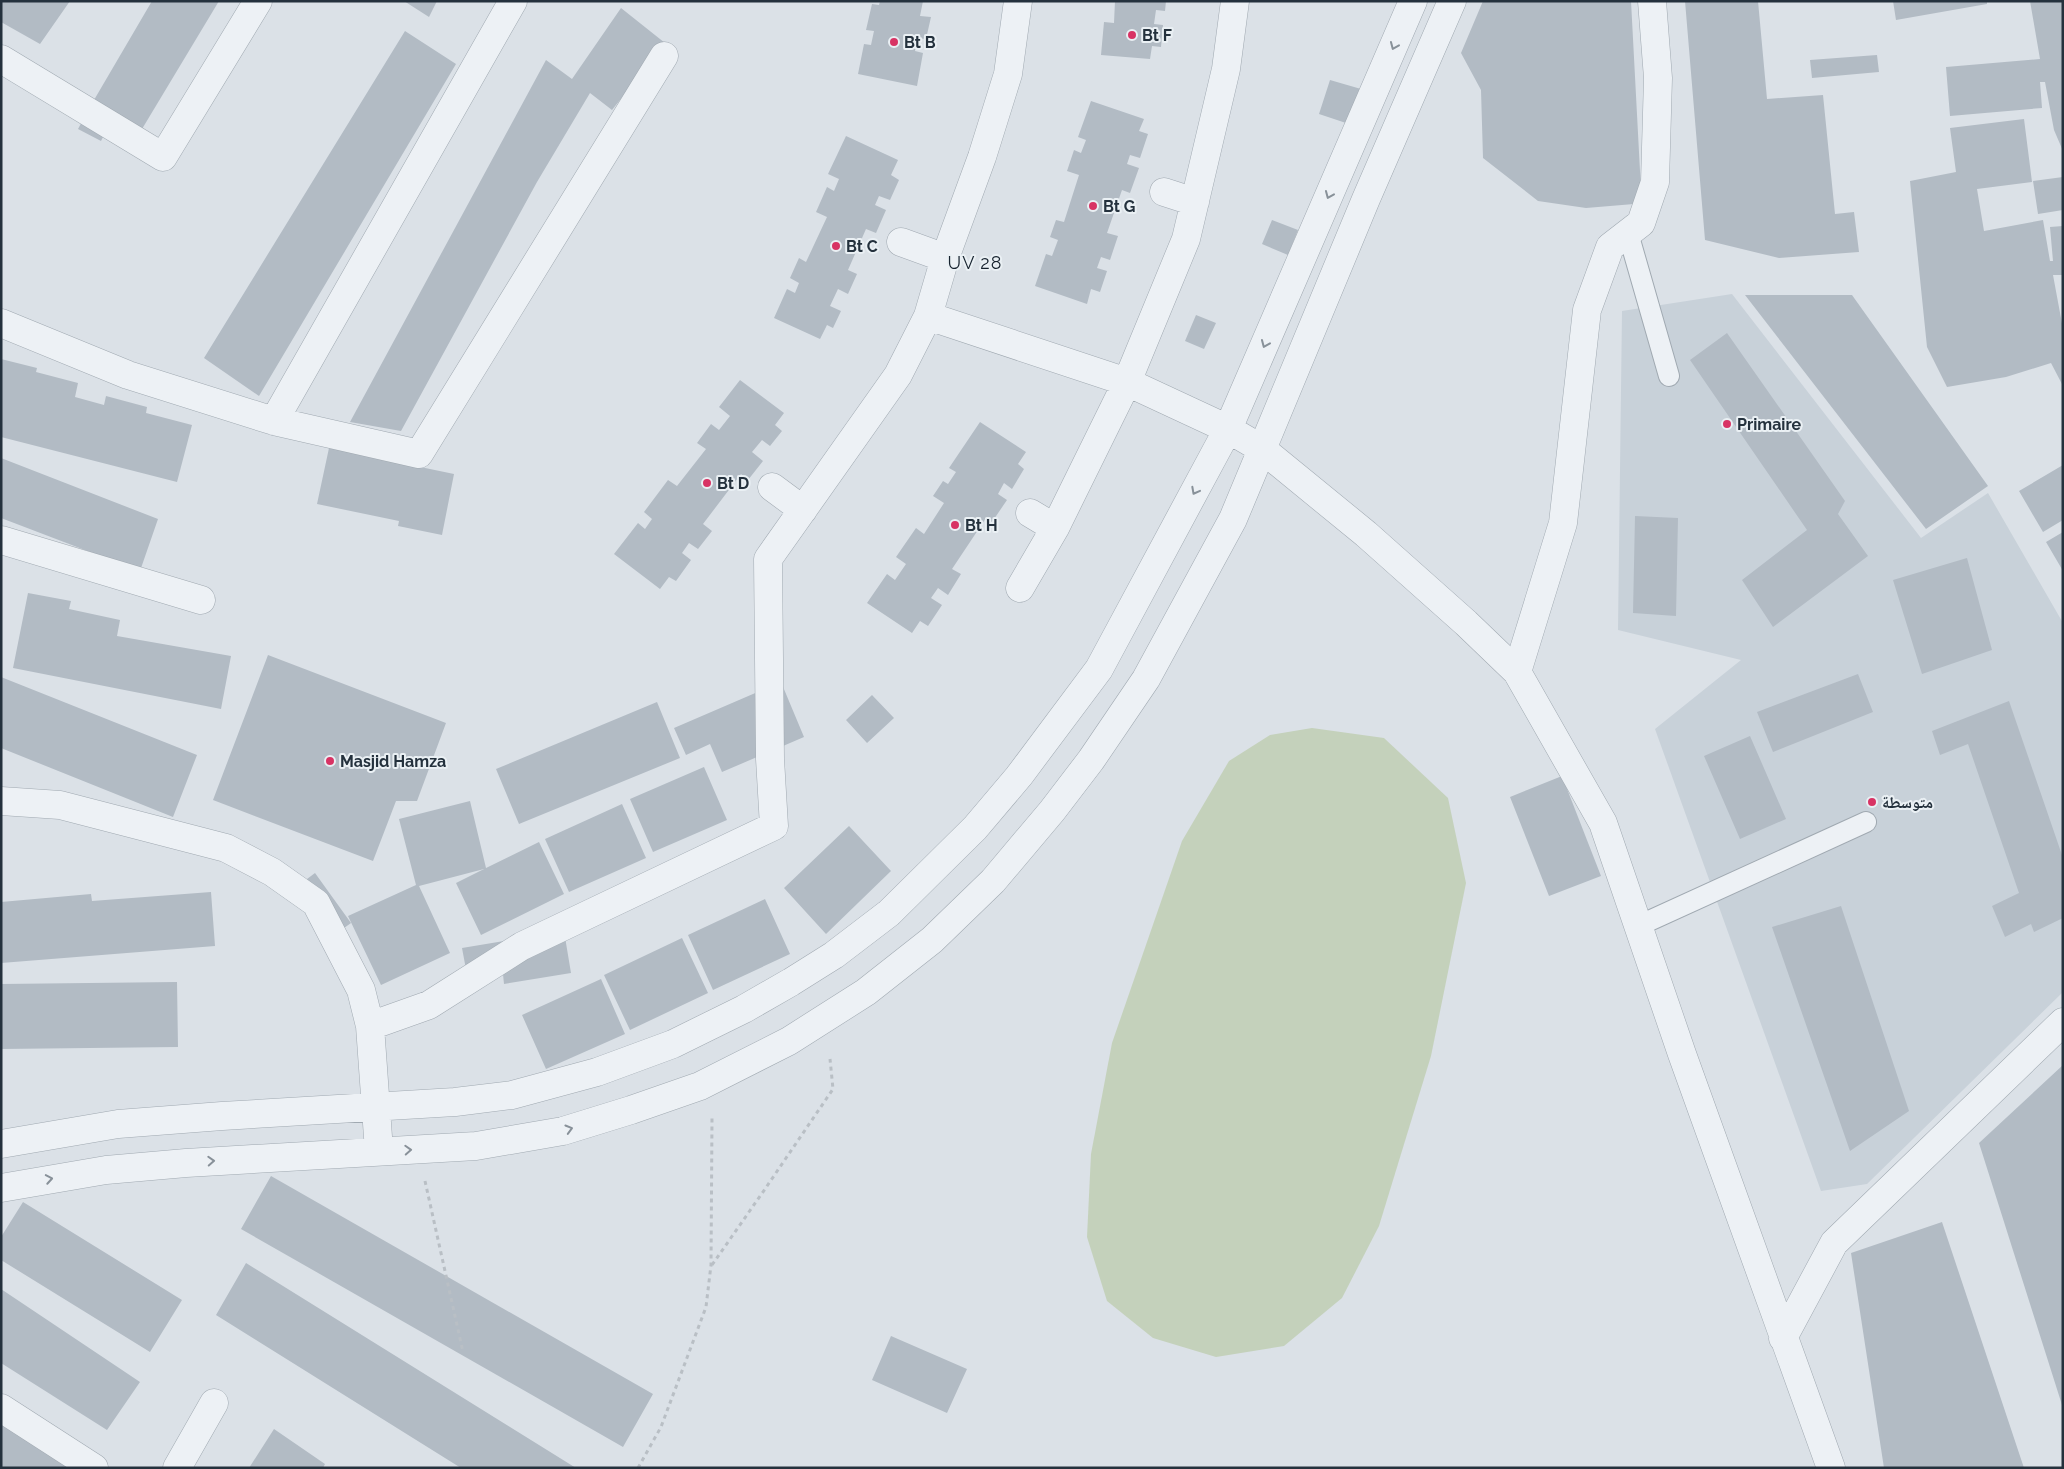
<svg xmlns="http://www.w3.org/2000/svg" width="2064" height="1469" font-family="Raleway,'Noto Naskh Arabic',sans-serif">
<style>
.built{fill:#c8d1d9}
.green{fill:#c4d1bb}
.building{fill:#b2bbc4}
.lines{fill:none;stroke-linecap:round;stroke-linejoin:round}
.service-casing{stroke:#a0a9b1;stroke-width:22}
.minor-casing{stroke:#a0a9b1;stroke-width:29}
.path{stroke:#b9bfc5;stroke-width:3;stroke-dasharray:4 4;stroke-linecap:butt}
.service{stroke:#edf1f5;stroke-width:20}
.minor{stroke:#edf1f5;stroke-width:28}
.oneway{stroke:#889199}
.poi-dot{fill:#d83364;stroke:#eaf0f4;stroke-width:2}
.labels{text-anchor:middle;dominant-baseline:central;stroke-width:4;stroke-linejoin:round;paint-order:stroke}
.poi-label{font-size:16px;font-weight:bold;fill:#24313d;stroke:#eaf0f4;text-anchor:start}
.neighbourhood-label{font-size:18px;letter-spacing:1px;fill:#16222e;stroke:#eaf0f4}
</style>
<rect width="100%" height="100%" fill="#dbe1e7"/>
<path class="built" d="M 1732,294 L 1921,538 L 1988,493 L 2063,623 L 2063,992 L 1867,1184 L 1821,1191 L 1655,729 L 1741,660 L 1618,630 L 1622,311 Z"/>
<path class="green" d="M 1312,728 L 1384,738 L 1448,798 L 1466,883 L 1431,1056 L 1379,1226 L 1342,1298 L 1284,1346 L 1216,1357 L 1153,1338 L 1107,1301 L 1087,1237 L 1091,1154 L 1112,1043 L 1182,841 L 1229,761 L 1270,735 Z"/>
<path class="building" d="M 1,1 L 70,1 L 40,44 L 1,22 Z
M 152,1 L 219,1 L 142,129 L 94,100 Z
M 404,1 L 437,1 L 429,17 Z
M 880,1 L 923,1 L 920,16 L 931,17 L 926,39 L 917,38 L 915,51 L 923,53 L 917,86 L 858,74 L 864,44 L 871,45 L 874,31 L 866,30 L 872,4 L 879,5 Z
M 1115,1 L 1166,1 L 1165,11 L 1156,10 L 1154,24 L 1163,25 L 1161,47 L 1152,46 L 1150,59 L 1101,55 L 1104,22 L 1114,23 Z
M 1483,1 L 1631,1 L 1641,190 L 1634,204 L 1586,208 L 1538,201 L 1483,158 L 1481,90 L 1461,53 Z
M 1685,1 L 1758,1 L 1767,99 L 1823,95 L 1835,214 L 1854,212 L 1859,252 L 1779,258 L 1705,240 Z
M 1893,1 L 1987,1 L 1987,4 L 1896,20 Z
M 2030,1 L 2063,1 L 2063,151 L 2054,130 L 2045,82 L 2040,82 L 2042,108 L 1950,116 L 1946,67 L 2040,59 Z
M 621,8 L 665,43 L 612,110 L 590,93 L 537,182 L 401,431 L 350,422 L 546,60 L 572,79 Z
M 405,31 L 456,64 L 259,396 L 204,358 Z
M 1877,55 L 1879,72 L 1812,78 L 1810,60 Z
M 1330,80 L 1361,89 L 1349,124 L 1319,114 Z
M 1091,101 L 1144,119 L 1139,131 L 1148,134 L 1140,158 L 1130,155 L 1127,164 L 1139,168 L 1130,193 L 1122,190 L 1107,233 L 1118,236 L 1110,260 L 1101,257 L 1097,268 L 1107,271 L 1100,292 L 1091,289 L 1087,304 L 1035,286 L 1046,254 L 1052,256 L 1058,240 L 1050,237 L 1056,220 L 1064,222 L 1079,175 L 1067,171 L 1074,150 L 1081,153 L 1086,140 L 1078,137 Z
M 92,103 L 114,115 L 101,141 L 78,129 Z
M 2024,119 L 2032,182 L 1977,189 L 1984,231 L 2043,220 L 2050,261 L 2053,261 L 2050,227 L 2063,226 L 2063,275 L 2053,275 L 2063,329 L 2063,386 L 2051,363 L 2006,377 L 1947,387 L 1927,347 L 1910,181 L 1956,172 L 1950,128 Z
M 846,136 L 898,160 L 891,175 L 899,180 L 890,200 L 879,196 L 875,205 L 886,210 L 876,233 L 866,229 L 848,270 L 857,274 L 848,294 L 838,289 L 830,306 L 841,311 L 833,328 L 827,325 L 820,339 L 774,318 L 787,289 L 795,293 L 799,283 L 790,278 L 799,258 L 806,262 L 827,217 L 816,212 L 827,187 L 834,191 L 839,179 L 828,174 Z
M 2063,177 L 2063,210 L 2038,214 L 2033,181 Z
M 1272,220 L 1298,230 L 1288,255 L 1262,244 Z
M 1745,295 L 1852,295 L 1988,486 L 1926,529 Z
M 1196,315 L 1216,323 L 1204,349 L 1185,341 Z
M 1727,333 L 1845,501 L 1838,514 L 1868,556 L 1773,627 L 1742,580 L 1807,530 L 1690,360 Z
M 1,359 L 37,368 L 36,372 L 78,383 L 75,397 L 104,405 L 106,396 L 147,407 L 146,413 L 192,425 L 177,482 L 1,437 Z
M 740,380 L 784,413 L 775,425 L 782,431 L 770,446 L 762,440 L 752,452 L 763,461 L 748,480 L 741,474 L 703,524 L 712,531 L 698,549 L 689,543 L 682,553 L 691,560 L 676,581 L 669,577 L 660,589 L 614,554 L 638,523 L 645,529 L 652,519 L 644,512 L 668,480 L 677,486 L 706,449 L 697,443 L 711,424 L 719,430 L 730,416 L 719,407 Z
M 980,422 L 1026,452 L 1018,464 L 1024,469 L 1012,489 L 1004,483 L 998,494 L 1007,500 L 992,522 L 986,518 L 952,569 L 961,574 L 948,595 L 938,588 L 931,598 L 942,605 L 928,626 L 920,621 L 912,633 L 867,603 L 887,574 L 895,580 L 906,564 L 896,557 L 916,528 L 924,534 L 944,503 L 933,496 L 943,481 L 948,484 L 956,472 L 949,468 Z
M 329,448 L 454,474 L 442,535 L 398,526 L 399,521 L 317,504 Z
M 1,458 L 158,519 L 140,571 L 1,518 Z
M 2063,465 L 2063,520 L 2043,532 L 2019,491 Z
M 1635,516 L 1678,518 L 1676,616 L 1633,613 Z
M 2063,532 L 2063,571 L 2046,542 Z
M 1967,558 L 1992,650 L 1922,674 L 1893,580 Z
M 28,593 L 71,601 L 69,609 L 120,620 L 117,636 L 231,656 L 221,709 L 13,668 Z
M 268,655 L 446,723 L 417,801 L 396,801 L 373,861 L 213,800 Z
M 1858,674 L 1873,712 L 1773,752 L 1757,712 Z
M 1,677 L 197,755 L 173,817 L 1,748 Z
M 781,682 L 804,737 L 722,772 L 710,744 L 686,755 L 674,728 Z
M 872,695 L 894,718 L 867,743 L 846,720 Z
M 2009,701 L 2063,858 L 2063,918 L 2034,932 L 2031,924 L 2005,937 L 1992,906 L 2019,893 L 1968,744 L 1940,755 L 1932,731 Z
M 657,702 L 680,758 L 519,824 L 496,769 Z
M 1750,736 L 1786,819 L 1740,839 L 1704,756 Z
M 704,767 L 727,820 L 653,852 L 630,799 Z
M 1562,776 L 1601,876 L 1549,896 L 1510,797 Z
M 470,801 L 486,868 L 539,842 L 564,894 L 481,935 L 456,883 L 484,869 L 419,886 L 450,953 L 381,985 L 348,916 L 416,885 L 399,819 Z
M 622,804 L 646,858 L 569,892 L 545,839 Z
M 849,826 L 891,871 L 826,934 L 784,888 Z
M 315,873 L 351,923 L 326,941 L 291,891 Z
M 211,892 L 215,946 L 1,963 L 1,902 L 91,894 L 92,901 Z
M 765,899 L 790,954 L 713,990 L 688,935 Z
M 1841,906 L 1909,1111 L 1850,1151 L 1772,927 Z
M 564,931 L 571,973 L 504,984 L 503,974 L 468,980 L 462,948 Z
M 682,938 L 708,993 L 630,1030 L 604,975 Z
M 601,979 L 625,1034 L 546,1069 L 522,1015 Z
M 177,982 L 178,1047 L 1,1049 L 1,984 Z
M 2063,1065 L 2063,1405 L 2062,1405 L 1979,1143 Z
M 271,1176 L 653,1394 L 623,1447 L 241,1229 Z
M 23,1202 L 182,1300 L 150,1352 L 1,1260 L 1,1237 Z
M 1942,1222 L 2024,1468 L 1884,1468 L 1851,1253 Z
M 246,1263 L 576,1468 L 461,1468 L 216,1315 Z
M 1,1289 L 140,1382 L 107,1430 L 1,1363 Z
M 891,1336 L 967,1369 L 947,1413 L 872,1380 Z
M 1,1404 L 103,1468 L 1,1468 Z
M 274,1429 L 325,1464 L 323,1468 L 249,1468 Z"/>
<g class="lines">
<g class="service-casing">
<path id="service" d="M 1628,233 L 1669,376
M 1638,926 L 1866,822"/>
</g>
<g class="minor-casing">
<path id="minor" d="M 1018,1 L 1008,74 L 982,157 L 945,258 L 928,316 L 1127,382 L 1228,429 L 1262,449 L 1366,534 L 1466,623 L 1517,672 L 1603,823 L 1682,1054 L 1831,1468
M 1,59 L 163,157 L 258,1
M 1164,192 L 1195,202
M 901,242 L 945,258
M 1,323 L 128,375 L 274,421 L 419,454 L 664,56
M 274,421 L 513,1
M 772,487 L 803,510
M 1030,513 L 1055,528
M 1,540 L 201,600
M 1020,588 L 1055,528 L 1127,382 L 1186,239 L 1226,69 L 1235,1
M 1517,672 L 1563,523 L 1587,310 L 1610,247 L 1641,223 L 1655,182 L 1658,78 L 1652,1
M 1,801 L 60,805 L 226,848 L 272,872 L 316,903 L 361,990 L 370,1026 L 379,1151
M 370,1026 L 429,1005 L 522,946 L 774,826 L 770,759 L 768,559 L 898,375 L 928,316
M 1,1144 L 118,1124 L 222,1116 L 455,1102 L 512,1095 L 597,1072 L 673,1044 L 744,1009 L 791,982 L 834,955 L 889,913 L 975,828 L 1019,776 L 1099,669 L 1228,429 L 1413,1
M 1,1188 L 106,1170 L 186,1163 L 476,1146 L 563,1131 L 631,1110 L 700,1086 L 789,1041 L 866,992 L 932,940 L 993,881 L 1052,811 L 1091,760 L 1146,679 L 1233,519 L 1366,199 L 1452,1
M 1783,1338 L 1834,1243 L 2063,1022
M 1,1408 L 94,1468
M 177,1468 L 214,1403"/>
</g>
<path class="path" d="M 425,1181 L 463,1352
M 712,1265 L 765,1189 L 833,1089 L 830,1059
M 638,1468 L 661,1427 L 706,1307 L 711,1265 L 712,1118"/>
<use href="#service" class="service"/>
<use href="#minor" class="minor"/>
</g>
<defs><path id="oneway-chevron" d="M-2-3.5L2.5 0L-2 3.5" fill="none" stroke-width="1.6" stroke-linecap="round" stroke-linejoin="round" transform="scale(1.25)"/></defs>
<g class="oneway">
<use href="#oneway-chevron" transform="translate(1394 46) rotate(113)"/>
<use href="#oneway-chevron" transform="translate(1329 195) rotate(113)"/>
<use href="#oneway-chevron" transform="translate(1265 344) rotate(113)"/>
<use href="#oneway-chevron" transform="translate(1195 491) rotate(118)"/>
<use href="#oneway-chevron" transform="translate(569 1129) rotate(-16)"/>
<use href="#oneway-chevron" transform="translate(408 1150) rotate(-3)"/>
<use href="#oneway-chevron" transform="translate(211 1161) rotate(-3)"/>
<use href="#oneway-chevron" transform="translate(49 1179) rotate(-10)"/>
</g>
<g class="poi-dot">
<circle cx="1132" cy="35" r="5"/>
<circle cx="894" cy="42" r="5"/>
<circle cx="1093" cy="206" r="5"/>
<circle cx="836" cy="246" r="5"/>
<circle cx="1727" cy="424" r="5"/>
<circle cx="707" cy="483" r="5"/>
<circle cx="955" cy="525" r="5"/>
<circle cx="330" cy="761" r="5"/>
<circle cx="1872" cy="802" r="5"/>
</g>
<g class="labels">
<g class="poi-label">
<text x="1142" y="35">Bt F</text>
<text x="904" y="42">Bt B</text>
<text x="1103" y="206">Bt G</text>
<text x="846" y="246">Bt C</text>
<text x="1737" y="424">Primaire</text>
<text x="717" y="483">Bt D</text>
<text x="965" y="525">Bt H</text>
<text x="340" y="761">Masjid Hamza</text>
<text x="1882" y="802">متوسطة</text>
</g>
<g class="neighbourhood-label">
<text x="975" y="262">UV 28</text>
</g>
</g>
<rect width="2064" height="1469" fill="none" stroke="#24313d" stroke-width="5"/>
</svg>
